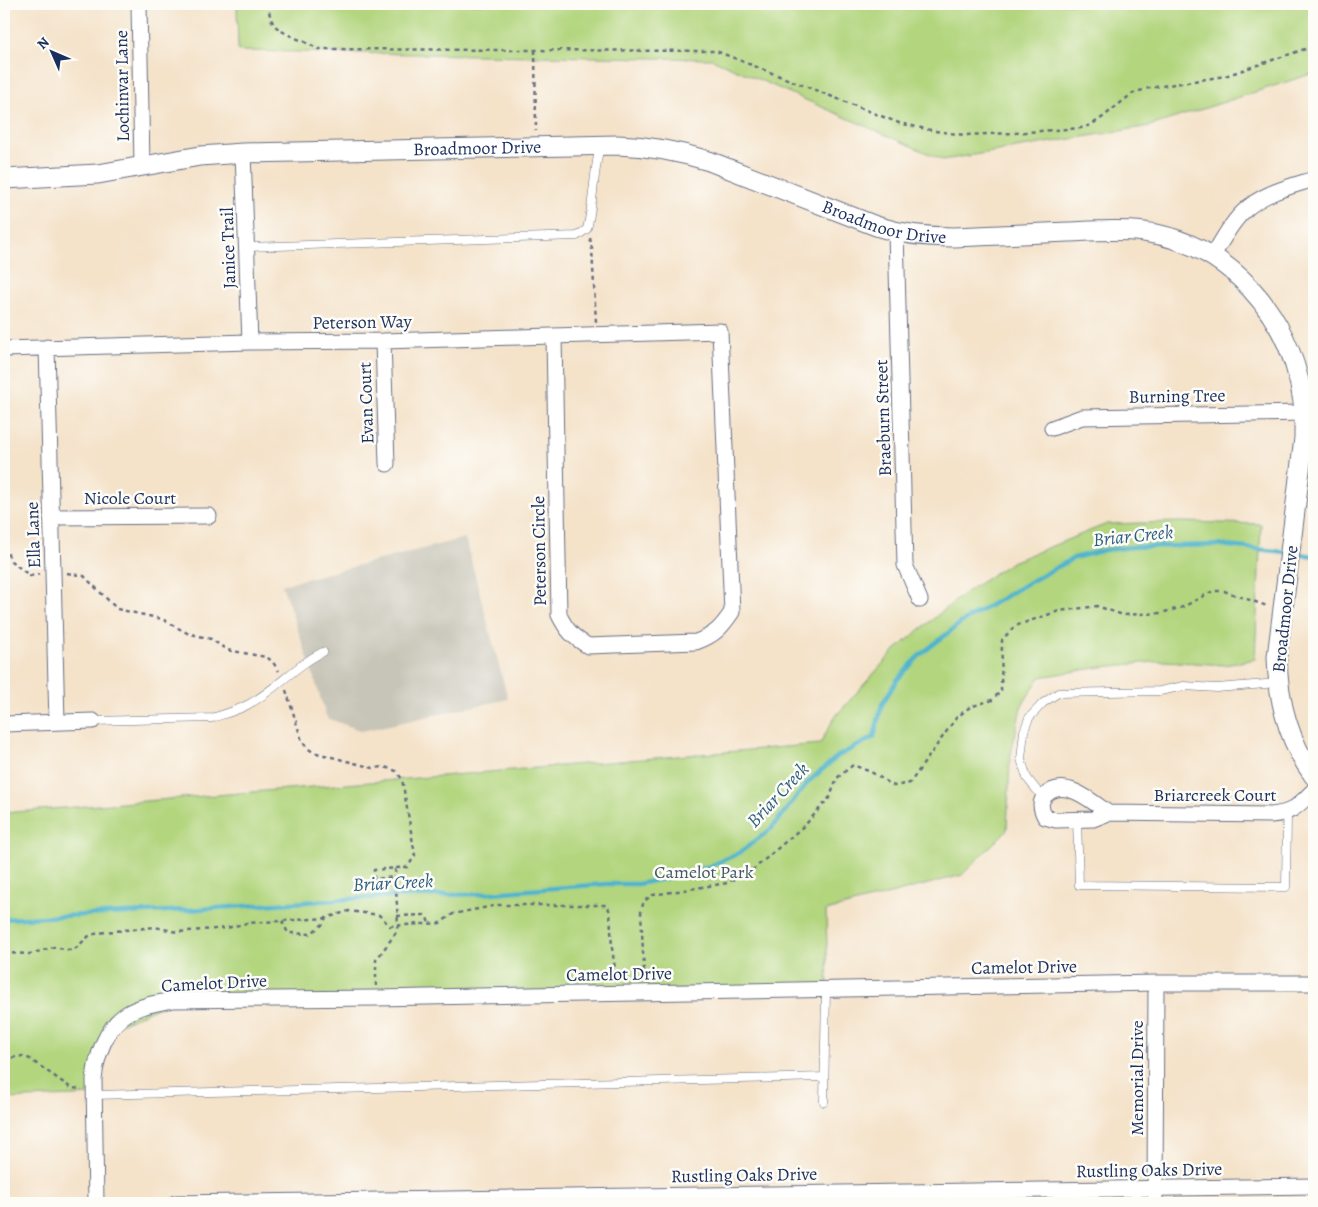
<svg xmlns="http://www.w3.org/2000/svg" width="1318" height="1207" font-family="Alegreya,serif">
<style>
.industrial{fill:#c7c4b8}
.green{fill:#b2d57e;stroke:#66826e}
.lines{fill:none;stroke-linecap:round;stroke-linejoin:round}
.stream{stroke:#4db4cc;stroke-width:4.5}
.service-casing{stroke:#676e83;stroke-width:9}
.minor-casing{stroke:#676e83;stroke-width:17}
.tertiary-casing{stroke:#676e83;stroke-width:21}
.path{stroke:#676e83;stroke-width:2.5;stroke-dasharray:4 4;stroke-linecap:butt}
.service{stroke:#fff;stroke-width:8}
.minor{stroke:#fff;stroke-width:15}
.tertiary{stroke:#fff;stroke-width:19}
.labels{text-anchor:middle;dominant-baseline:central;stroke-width:5;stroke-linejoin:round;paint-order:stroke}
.street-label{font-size:18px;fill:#1b2f5e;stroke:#fdfcf7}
.park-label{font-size:18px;fill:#415866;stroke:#fdfcf7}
.water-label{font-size:19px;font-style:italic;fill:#2c5e84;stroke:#fdfcf7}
</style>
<rect width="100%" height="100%" fill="#fdfcf7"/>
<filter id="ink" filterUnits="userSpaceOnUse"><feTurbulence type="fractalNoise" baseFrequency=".02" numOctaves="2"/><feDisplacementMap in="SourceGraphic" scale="10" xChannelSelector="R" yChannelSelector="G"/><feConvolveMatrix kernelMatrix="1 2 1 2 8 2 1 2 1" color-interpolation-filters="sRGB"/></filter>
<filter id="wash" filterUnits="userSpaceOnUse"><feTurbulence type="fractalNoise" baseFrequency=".0096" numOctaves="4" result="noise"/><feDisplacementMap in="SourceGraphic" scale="20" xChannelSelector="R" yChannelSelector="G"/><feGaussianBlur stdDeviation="1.12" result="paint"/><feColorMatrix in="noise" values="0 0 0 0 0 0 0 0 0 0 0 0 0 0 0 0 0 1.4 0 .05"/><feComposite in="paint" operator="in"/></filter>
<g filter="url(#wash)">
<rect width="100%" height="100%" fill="#f4e2c9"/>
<path class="industrial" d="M 465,538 L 508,699 L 362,731 L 327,718 L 308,659 L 282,585 Z"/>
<path class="green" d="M 237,4 L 1314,4 L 1314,73 L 1150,126 L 943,160 L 712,59 L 238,51 Z
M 1181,522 L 1261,524 L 1255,659 L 1225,665 L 1164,661 L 1102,667 L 1040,677 L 1021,707 L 1010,759 L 1007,830 L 962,875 L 826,911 L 828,987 L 173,1000 L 114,1027 L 94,1095 L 4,1099 L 4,813 L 820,744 L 834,718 L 895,650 L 966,592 L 1012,562 L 1107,524 Z"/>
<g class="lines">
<path class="stream" d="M 1294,553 L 1314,556
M 4,919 L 187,910 L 378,897 L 478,894 L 606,884 L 638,884 L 677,876 L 708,867 L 739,853 L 771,829 L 808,782 L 838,756 L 874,737 L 882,704 L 897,680 L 920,655 L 962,622 L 1026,584 L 1074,558 L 1105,550 L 1132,547 L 1218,545 L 1286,552"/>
</g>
</g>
<g filter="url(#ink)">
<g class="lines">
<g class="service-casing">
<path id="service" d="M 246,247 L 577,236 L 587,229 C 594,202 593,174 600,146
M 93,721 L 212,718 C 224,714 237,711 249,704 C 276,690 295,665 323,652
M 1043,798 L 1027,778 L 1021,759 L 1024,731 L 1029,718 L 1043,703 L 1058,693 L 1160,691 L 1184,686 L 1217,688 L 1278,683
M 1077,819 L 1079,885 L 1286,887 L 1287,813
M 94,1095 L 824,1077
M 824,1102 L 826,989"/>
</g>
<g class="minor-casing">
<path id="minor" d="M 139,4 L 142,167
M 243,153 L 250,342
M 896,232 L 905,565 L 920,600
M 1212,257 C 1221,243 1230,224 1243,212 C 1262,193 1289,187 1314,179
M 383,341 L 387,464
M 47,347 L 57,722
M 4,349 L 250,342 L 383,341 L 720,331 L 732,612 C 721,628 715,635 696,642 L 588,646 C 573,637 567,631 559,615 L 554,336
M 1052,428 L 1082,417 L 1304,413
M 51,517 L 209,516
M 4,724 L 93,721
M 1108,813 C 1092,801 1063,776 1045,796 C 1039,802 1041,810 1045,817 L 1056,820 L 1093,819 L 1108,813 L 1271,815 C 1294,813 1298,805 1314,790
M 96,1203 L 94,1080 C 96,1057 106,1026 128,1013 C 141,1005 158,1003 173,1000 L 376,998 L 1156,983 L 1314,983
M 175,1203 L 1314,1186
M 1155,1203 L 1156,983"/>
</g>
<g class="tertiary-casing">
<g id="tertiary">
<path id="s1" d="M 4,179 L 98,174 L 200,156 L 243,153 L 618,145 C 651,146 677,151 709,161 L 876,226 C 901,234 927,237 954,237 C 992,235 1030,234 1068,232 C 1093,231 1119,229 1144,232 C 1229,244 1289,314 1302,396 C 1305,409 1304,424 1304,438 L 1277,657 C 1278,701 1288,741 1314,776"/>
</g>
</g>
<path class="path" d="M 267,4 C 269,10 270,18 273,23 C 279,34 307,41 318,49 L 716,51 L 899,123 L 935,131 L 965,135 L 1014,133 L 1081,128 L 1091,125 L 1103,117 L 1133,93 L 1149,88 L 1225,76 L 1314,46
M 535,50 L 536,131
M 590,238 L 592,249 L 596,322
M 4,546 L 11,561 L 30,576 L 39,574
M 67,573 L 84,576 L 117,609 L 162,619 L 187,633 L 211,639 L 227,650 L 266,657 L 272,661 L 279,671
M 286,690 L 302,741 L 307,748 L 313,752 L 373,768 L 385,767 L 396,771 L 402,779 L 415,855 L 408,867 L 374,870 L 374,879 L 395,877
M 397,916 L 424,915 L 427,917 L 429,924
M 282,921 L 288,933 L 310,934 L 322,925 L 326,918
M 4,953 L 30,954 L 54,947 L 70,950 L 76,948 L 90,935 L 105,932 L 155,927 L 177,932 L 227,928 L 247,923 L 326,918 L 349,911 L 379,915 L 390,926 L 440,923 L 453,914 L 498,905 L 607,905 L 610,912 L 612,948 L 616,976 L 619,979
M 641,978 L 644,972 L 641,911 L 644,901 L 653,895 L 727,883 L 755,868 L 806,824 L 830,797 L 837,778 L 853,765 L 871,772 L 894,786 L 910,783 L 956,718 L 970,707 L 992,700 L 1001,691 L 1002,640 L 1015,626 L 1059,611 L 1097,606 L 1123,615 L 1161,613 L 1183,607 L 1213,591 L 1224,591 L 1267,606
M 376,986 L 376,960 L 395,934 L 398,925 L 395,868
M 4,1059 L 23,1056 L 30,1059 L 71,1088 L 82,1089"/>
<use href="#service" class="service"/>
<use href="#minor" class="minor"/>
<use href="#tertiary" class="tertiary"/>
</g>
</g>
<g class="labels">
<g class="street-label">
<text transform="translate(122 86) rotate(-91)">Lochinvar Lane</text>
<text stroke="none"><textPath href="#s1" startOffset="475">Broadmoor Drive</textPath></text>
<text stroke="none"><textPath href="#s1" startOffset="895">Broadmoor Drive</textPath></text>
<text transform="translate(228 248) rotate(-92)">Janice Trail</text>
<text transform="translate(362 322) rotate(-1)">Peterson Way</text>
<text transform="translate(1177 396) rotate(-1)">Burning Tree</text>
<text transform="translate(366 403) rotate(-92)">Evan Court</text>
<text transform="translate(883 418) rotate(-92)">Braeburn Street</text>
<text x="130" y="498">Nicole Court</text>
<text transform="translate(33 535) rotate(-92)">Ella Lane</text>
<text transform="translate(539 551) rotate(-91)">Peterson Circle</text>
<text transform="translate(1285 609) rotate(-84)">Broadmoor Drive</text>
<text x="1215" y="795">Briarcreek Court</text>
<text transform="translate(1024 967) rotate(-1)">Camelot Drive</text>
<text transform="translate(619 974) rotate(-1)">Camelot Drive</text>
<text transform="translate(214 983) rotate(-3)">Camelot Drive</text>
<text transform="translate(1137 1078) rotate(-90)">Memorial Drive</text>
<text transform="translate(1149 1170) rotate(-1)">Rustling Oaks Drive</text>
<text transform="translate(744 1175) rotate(-1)">Rustling Oaks Drive</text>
</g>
<g class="park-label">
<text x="704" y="872">Camelot Park</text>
</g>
<g class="water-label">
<text transform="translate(1133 536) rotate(-6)">Briar Creek</text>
<text transform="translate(778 795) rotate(-47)">Briar Creek</text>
<text transform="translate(393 883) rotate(-3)">Briar Creek</text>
</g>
</g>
<rect width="1318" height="1207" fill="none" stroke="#fdfcf7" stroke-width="20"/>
<g transform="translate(52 52) rotate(315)" stroke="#fdfcf7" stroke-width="4" paint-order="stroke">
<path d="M0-4L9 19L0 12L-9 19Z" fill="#1b2f5e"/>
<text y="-8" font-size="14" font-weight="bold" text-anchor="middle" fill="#1b2f5e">N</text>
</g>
</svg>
